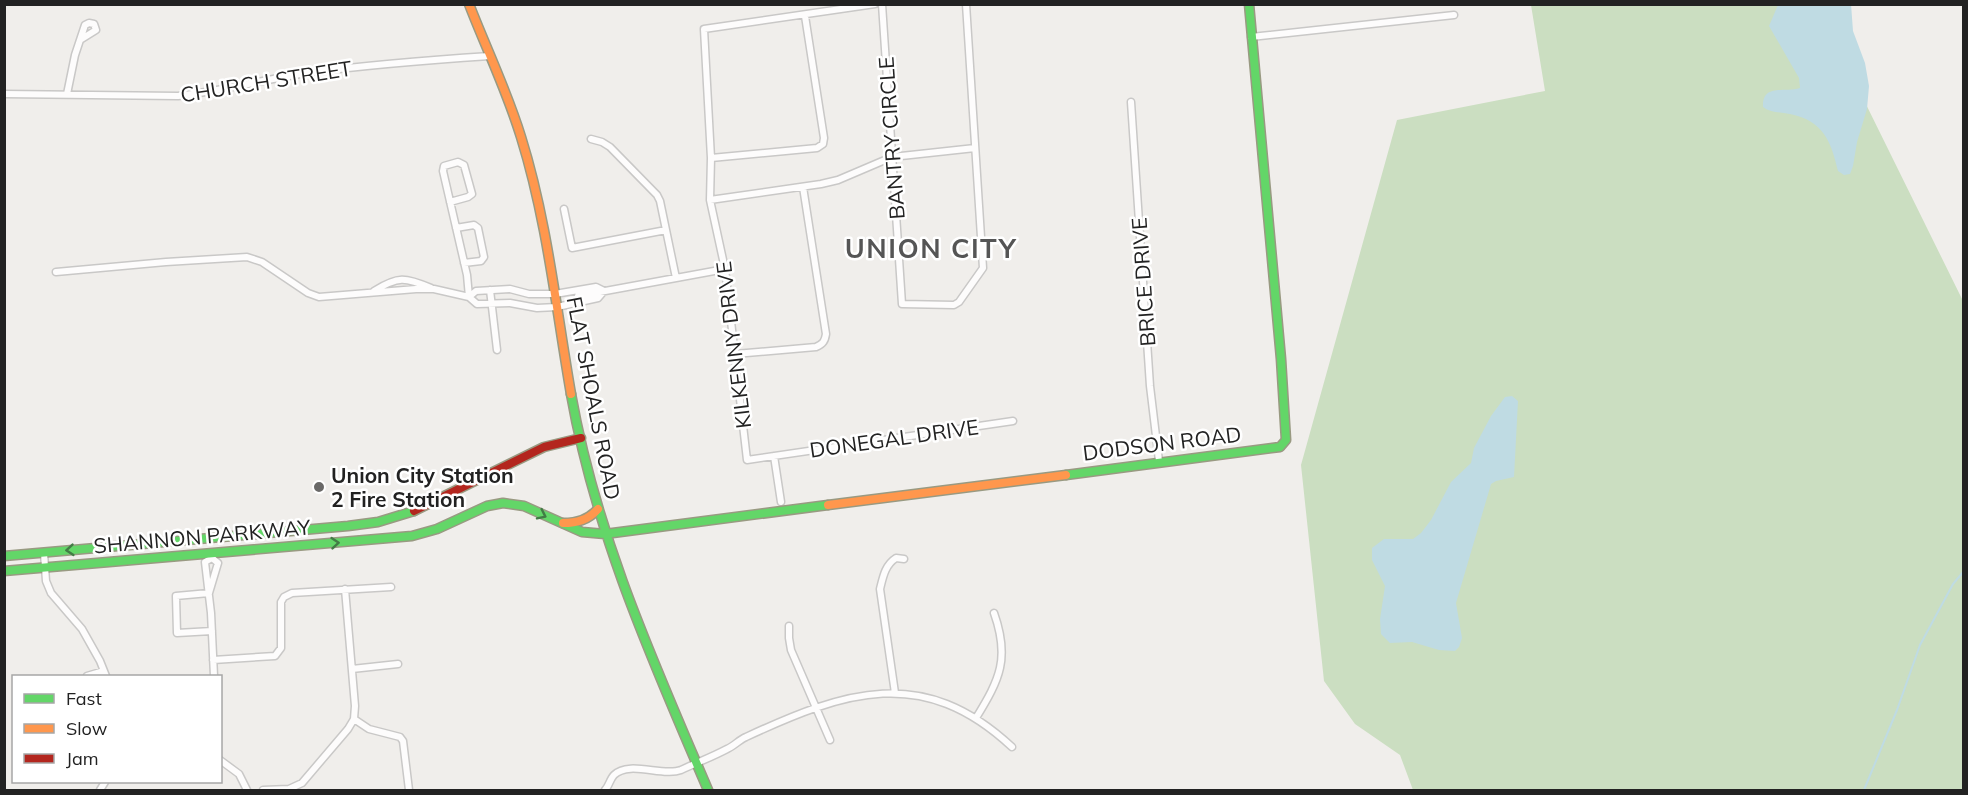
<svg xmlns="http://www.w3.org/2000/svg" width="1968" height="795" font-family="Mulish,sans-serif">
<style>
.forest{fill:#cbdec1}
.water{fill:#bfdbe3}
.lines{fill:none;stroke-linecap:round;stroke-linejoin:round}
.stream{stroke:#bfdbe3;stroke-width:2}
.street-casing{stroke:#c9c8c7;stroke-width:9}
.fast-casing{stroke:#999a82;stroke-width:11}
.slow-casing{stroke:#999a82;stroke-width:11}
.jam-casing{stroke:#999a82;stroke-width:11}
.street{stroke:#fdfcfc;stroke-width:6}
.fast{stroke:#63d668;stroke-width:8}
.slow{stroke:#ff974d;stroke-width:8}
.jam{stroke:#b3261e;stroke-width:8}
.oneway{stroke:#427c45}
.poi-dot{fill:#6a6968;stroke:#fff;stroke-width:2}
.labels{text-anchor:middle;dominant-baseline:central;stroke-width:5;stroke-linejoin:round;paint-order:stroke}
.street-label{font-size:21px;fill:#222;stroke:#fff}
.poi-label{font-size:21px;font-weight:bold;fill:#222;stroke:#fff;text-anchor:start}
.district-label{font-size:27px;font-weight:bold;letter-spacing:1.5px;fill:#555;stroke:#fff}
</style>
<rect width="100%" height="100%" fill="#f0eeeb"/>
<path class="forest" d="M 1531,5 L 1817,5 L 1963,301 L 1963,790 L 1413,790 L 1400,755 L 1355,724 L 1324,681 L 1301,465 L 1397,120 L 1545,91 Z"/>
<path class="water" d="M 1851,4 L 1853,31 L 1865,63 L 1869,86 L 1867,109 L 1857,142 L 1853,166 L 1850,174 L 1844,175 L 1838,171 C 1831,142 1824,121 1790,114 C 1780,112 1771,113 1763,107 C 1762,83 1784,93 1800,88 L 1799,78 L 1769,26 L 1778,5 Z
M 1512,396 L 1518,401 L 1514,477 L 1496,481 L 1491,484 L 1489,491 L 1456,603 L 1462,638 L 1459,647 L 1455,651 L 1439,650 L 1412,642 L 1390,643 L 1381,634 L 1380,619 L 1385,586 L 1372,560 L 1372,548 L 1384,539 L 1413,539 L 1421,533 L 1431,520 L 1451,482 L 1471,463 L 1474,448 L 1491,416 L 1505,397 Z"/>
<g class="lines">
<path class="stream" d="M 1864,790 L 1897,710 L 1920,645 L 1953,584 L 1964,571"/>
<g class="street-casing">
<path id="street" d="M 875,4 L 704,29 L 711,158 L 710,200 L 725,269 L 747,460 L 1013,421
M 882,4 L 902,304 L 954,305 L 959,302 L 983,268 L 966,4
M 1251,37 L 1454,15
M 4,94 L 178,96 C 221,91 263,80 306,73 C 367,65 429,60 490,56
M 67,94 L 75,55 L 80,40 L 96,30 L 94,24 L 89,23 L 85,25 L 80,40
M 1131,102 L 1150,386 L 1159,461
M 591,139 L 602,142 L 610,147 L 657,195 L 660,201 L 676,278
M 711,158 L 817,148 L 823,144 L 824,138 L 805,16
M 710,200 L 821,184 L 838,180 L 892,157 L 975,148
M 564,209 L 572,248 L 666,230
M 456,228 L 474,225 L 478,228 L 484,257 L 481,261 L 464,263
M 56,272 L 166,262 L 247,257 L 262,262 L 308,293 L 319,297 L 416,289 L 434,289 L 469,297 L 467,275 L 443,171 L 444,166 L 458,162 L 464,165 L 472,194 L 468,197 L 450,202
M 596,287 L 604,291 L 598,298 L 557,307 L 537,308 L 510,303 L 477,304 L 469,297 L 476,291 L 510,289 L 529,294 L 555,294 Z
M 490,290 L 497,350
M 374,291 C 398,276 405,277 431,288
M 578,296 L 725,269
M 735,354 L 816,347 C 823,344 825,341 826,334 L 803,187
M 774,456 L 781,502
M 44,553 L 46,581 L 51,593 L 82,629 L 100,661 L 106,676
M 209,593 L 218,563 L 212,558 L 205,562 L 211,613 L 214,676
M 209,593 L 176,596 L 177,633 L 212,631
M 789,626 L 789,638 L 791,650 L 830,740
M 213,660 L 275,656 L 281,648 L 281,602 L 284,597 L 292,593 L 391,587
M 352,669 L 398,664
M 87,676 L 104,671
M 895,693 L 880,589 C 883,577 885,565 896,558 L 904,559
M 976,718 C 1000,679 1010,658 994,613
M 354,719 L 369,729 L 400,737 L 403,741 L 409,790
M 220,760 L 239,774 L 247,790
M 100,790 L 105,782
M 263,790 L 289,789 L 302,783 L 348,729 L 354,719 L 355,706 L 345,589
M 605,790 C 609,786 610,779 614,775 C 629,760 663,777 681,770 C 696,763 712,757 727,749 C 734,746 739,740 746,737 C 845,691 923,664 1012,747"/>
</g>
<g class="fast-casing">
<path id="fast" d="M 571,394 C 596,535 652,659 708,790
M 1066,475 L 1280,447 L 1286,440 L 1281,359 L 1249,4
M 4,556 L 348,526 L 378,522 L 414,511
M 4,571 L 412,536 L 437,529 L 487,506 L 503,503 L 524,506 L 582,532 L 605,534 L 828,505"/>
</g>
<g class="slow-casing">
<path id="slow" d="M 469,4 C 486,48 507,91 521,137 C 547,220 556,308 571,394
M 828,505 L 1066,475
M 563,523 C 577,523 588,520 598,509"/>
</g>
<g class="jam-casing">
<path id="jam" d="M 414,511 L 544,447 L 581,438"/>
</g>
<use href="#street" class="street"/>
<use href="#fast" class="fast"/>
<use href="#slow" class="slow"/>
<use href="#jam" class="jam"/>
</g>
<defs><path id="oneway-chevron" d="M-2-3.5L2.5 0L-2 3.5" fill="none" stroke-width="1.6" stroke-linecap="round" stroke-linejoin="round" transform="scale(1.5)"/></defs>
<g class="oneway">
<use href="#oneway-chevron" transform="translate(542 515) rotate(26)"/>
<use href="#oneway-chevron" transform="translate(335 543) rotate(-5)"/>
<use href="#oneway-chevron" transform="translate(70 550) rotate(175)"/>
</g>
<circle class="poi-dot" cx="319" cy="487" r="6"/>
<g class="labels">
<g class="street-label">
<text transform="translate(266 81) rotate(-9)">CHURCH STREET</text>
<text transform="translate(891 138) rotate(-94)">BANTRY CIRCLE</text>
<text transform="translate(1143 282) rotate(-94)">BRICE DRIVE</text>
<text transform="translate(733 345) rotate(-97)">KILKENNY DRIVE</text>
<text transform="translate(594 398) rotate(79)">FLAT SHOALS ROAD</text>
<text transform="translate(894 438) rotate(-8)">DONEGAL DRIVE</text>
<text transform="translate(1162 443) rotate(-7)">DODSON ROAD</text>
<text transform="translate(202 536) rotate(-5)">SHANNON PARKWAY</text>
</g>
<g class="poi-label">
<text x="331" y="475">Union City Station<tspan x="331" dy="24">2 Fire Station</tspan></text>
</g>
<g class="district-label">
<text x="931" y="248">UNION CITY</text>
</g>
</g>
<rect width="1968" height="795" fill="none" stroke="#222222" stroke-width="12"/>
<rect x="12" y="675" width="210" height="108" fill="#ffffff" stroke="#a7a7a7" stroke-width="1.5"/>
<rect x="24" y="694" width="30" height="9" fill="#63d668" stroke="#a7a7a7" stroke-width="1.5"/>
<text x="66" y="705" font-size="18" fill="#222222">Fast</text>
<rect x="24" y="724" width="30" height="9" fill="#ff974d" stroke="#a7a7a7" stroke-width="1.5"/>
<text x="66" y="735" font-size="18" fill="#222222">Slow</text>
<rect x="24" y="754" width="30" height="9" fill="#b3261e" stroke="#a7a7a7" stroke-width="1.5"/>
<text x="66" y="765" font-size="18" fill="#222222">Jam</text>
</svg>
